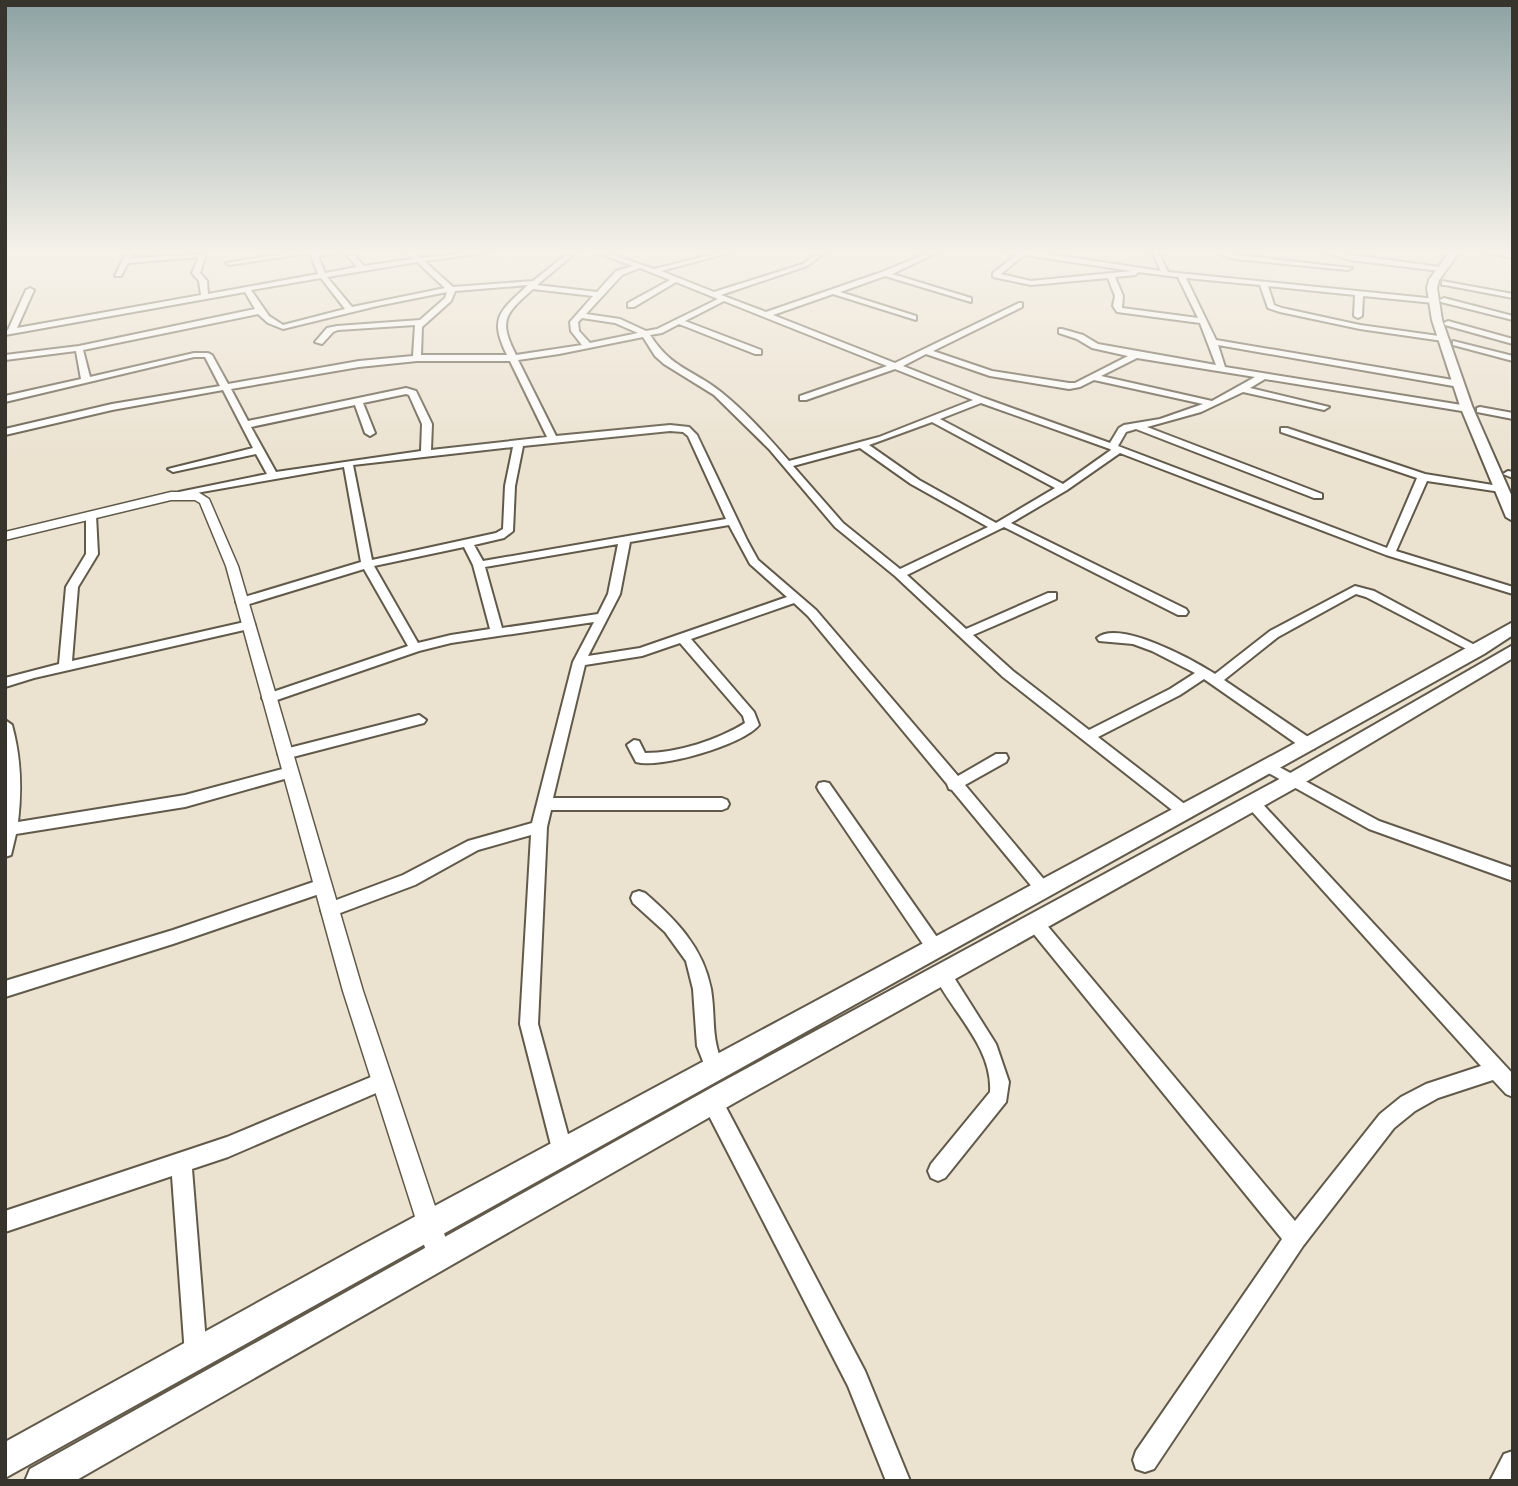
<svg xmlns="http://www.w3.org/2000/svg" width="1518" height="1486" font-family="Montserrat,sans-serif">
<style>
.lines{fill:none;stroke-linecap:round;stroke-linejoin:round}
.minor-casing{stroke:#615a4a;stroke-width:4}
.tertiary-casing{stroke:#615a4a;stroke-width:3}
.secondary-casing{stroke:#615a4a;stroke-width:4}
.minor{fill:#fff;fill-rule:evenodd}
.tertiary{fill:#fff;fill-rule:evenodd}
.secondary{fill:#fff;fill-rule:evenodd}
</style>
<rect width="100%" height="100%" fill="#ebe2d0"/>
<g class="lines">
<g class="minor-casing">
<path id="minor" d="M 130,250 L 136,250 L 131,258 L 206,254 L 200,273 L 207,281 L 208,294 L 318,274 L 310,253 L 229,265 L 226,263 L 308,250 L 316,250 L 317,252 L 349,250 L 364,266 L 413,259 L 404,250 L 411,250 L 420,258 L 493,250 L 490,252 L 424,261 L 453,287 L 533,281 L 572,250 L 579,250 L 537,285 L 597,292 L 616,271 L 633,266 L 589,250 L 598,250 L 654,269 L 730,250 L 740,250 L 661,271 L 714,292 L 803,264 L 822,250 L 829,250 L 807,266 L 721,295 L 766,312 L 882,272 L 935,250 L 943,250 L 892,274 L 971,298 L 971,302 L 885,276 L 840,292 L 916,316 L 916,320 L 833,294 L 773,315 L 895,363 L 1019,303 L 1022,303 L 1022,307 L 933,351 L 992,371 L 1069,383 L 1075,383 L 1128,356 L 1092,348 L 1077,339 L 1059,333 L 1059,329 L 1062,329 L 1083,335 L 1098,344 L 1216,365 L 1200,323 L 1117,312 L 1113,306 L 1115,296 L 1108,278 L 1031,285 L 993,277 L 993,273 L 1017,254 L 1002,250 L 1023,250 L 1161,271 L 1151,250 L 1157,250 L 1168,272 L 1437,299 L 1437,303 L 1434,303 L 1363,296 L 1362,316 L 1358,318 L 1354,316 L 1355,295 L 1268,286 L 1274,305 L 1282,308 L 1360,325 L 1446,337 L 1446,341 L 1443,341 L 1360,329 L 1280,312 L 1268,308 L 1260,285 L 1186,278 L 1216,340 L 1459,381 L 1463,384 L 1459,387 L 1218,345 L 1225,367 L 1468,406 L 1473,409 L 1468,412 L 1265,379 L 1250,388 L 1329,407 L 1324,410 L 1243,392 L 1201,412 L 1147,427 L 1322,494 L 1322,498 L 1314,498 L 1136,429 L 1126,432 L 1118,446 L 1387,548 L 1417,478 L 1281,432 L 1281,428 L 1287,428 L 1425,474 L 1505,487 L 1506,489 L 1501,492 L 1427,481 L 1396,551 L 1513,587 L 1513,594 L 1386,555 L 1120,453 L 1067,490 L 1011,523 L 1186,609 L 1188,612 L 1186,615 L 1178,615 L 1004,527 L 907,575 L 966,629 L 1048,593 L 1056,593 L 1056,599 L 973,635 L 1013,671 L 1089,730 L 1170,689 L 1195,673 L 1152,651 L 1133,644 L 1099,641 L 1097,638 C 1119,619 1193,660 1215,674 L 1270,631 L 1355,586 L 1374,591 L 1484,650 L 1478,654 L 1474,653 L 1366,597 L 1356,594 L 1278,637 L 1224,680 L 1314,741 L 1316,745 L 1314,749 L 1304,749 L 1204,679 L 1180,695 L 1098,737 L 1191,809 L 1194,813 L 1191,817 L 1181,817 L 1003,677 L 895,576 L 835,527 L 769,449 L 714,395 L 664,364 L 655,356 L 643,337 L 559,354 L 518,360 L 556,436 L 670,425 L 689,427 L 697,435 L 747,540 L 758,560 L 816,610 L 958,776 L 996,754 L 1006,754 L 1008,758 L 1006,762 L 965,785 L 1052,889 L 1050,894 L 1044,896 L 1038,894 L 952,790 L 949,789 L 947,784 L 808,616 L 794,603 L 691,639 L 754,712 L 759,725 C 743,745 660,769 636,762 L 627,745 L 634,740 L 639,741 L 645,753 C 677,753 718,740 745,723 L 743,716 L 680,643 L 642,656 L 585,665 L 553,798 L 722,798 L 727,800 L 729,804 L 727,808 L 722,810 L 551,810 L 547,827 L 538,1024 L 573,1153 L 570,1160 L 563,1163 L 556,1160 L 553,1153 L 520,1024 L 531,835 L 478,850 L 415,885 L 335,915 L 329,917 L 323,915 L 321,910 L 323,905 L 403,875 L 468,841 L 532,823 L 573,662 L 594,622 L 451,643 L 419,651 L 274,701 L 264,701 L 262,698 L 264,695 L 408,646 L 364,569 L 246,605 L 238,605 L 236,602 L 238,599 L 361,562 L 344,467 L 179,496 L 179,492 L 267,474 L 256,454 L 173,472 L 168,469 L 253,448 L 223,390 L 112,410 L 5,435 L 5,429 L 112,404 L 220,386 L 205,357 L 194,357 L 5,402 L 5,396 L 81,379 L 76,351 L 5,360 L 5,355 L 79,346 L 255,309 L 245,292 L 5,335 L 5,331 L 8,330 L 26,290 L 30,288 L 34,290 L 17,328 L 201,295 L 199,281 L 192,273 L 199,257 L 128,263 L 121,276 L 115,276 L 122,261 ZM 344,252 L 357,267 L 325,273 L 318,256 ZM 1024,255 L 1132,271 L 1031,281 L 1001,274 ZM 417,262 L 445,288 L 352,307 L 327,277 ZM 640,268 L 670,280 L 628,303 L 628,307 L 634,307 L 676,282 L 718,299 L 657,329 L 646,331 L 620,319 L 586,314 L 622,275 ZM 1138,272 L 1178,277 L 1198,318 L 1122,308 L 1123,296 L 1115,277 L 1135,275 ZM 321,278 L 345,309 L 283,325 L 269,316 L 251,290 ZM 528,285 C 499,312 489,318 507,355 L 421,355 L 422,327 L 451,301 L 455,291 ZM 533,289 L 593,296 L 570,322 L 571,331 L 582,345 L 516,355 C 498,320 505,314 533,289 ZM 447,292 L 445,298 L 420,320 L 337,326 L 327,328 L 315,342 L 322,344 L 333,332 L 338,330 L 415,325 L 413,356 L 359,361 L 228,384 L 212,355 L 208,353 L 194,353 L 90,377 L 83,350 L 258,314 L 268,323 L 283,329 L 377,306 ZM 724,301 L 887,366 L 800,396 L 800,400 L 806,400 L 895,369 L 973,400 L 879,437 L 789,461 C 768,437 745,411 721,392 C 692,369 672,369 650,335 L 662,333 L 679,324 L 755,354 L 761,354 L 761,350 L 685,321 ZM 582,318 L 615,323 L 638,333 L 590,343 L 579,331 L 578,322 ZM 926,354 L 990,376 L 1069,389 L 1080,387 L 1094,380 L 1203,404 L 1160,419 L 1124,425 L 1119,428 L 1110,443 L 984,398 L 903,366 ZM 1137,358 L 1255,377 L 1212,401 L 1101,376 ZM 417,361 L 510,361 L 547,437 L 431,450 L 432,424 L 416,391 L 406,388 L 248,421 L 231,389 L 359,367 ZM 406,394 L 409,395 L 422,424 L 421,451 L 276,472 L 251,427 L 355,405 L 365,433 L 370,436 L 375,433 L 363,403 ZM 981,403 L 1110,449 L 1111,450 L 1063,484 L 940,419 ZM 932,422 L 1055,488 L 996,523 L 919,480 L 869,445 ZM 670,431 L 683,432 L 688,436 L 726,519 L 483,561 L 474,545 L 504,538 L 513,531 L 515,486 L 523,446 ZM 513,447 L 505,486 L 503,529 L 496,533 L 372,560 L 353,465 ZM 860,448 L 911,484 L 988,527 L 900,569 L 843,523 L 793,466 ZM 729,525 L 750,564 L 787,597 L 640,648 L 588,656 L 620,594 L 630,542 ZM 618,544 L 608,594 L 598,614 L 502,628 L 485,567 ZM 464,547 L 473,565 L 490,629 L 451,635 L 418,643 L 374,566 Z
M 1218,250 L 1225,250 L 1235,255 L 1352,268 L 1348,270 L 1235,259 L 1224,256 Z
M 1317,250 L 1440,267 L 1444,269 L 1440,271 L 1350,260 Z
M 1480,250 L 1513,254 L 1513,258 L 1481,251 Z
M 1442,281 L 1513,294 L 1513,298 L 1445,285 L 1442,285 Z
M 1444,298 L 1513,316 L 1513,320 L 1441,302 L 1440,300 Z
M 1448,321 L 1513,339 L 1513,344 L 1445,325 L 1444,323 Z
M 1453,341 L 1513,356 L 1513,361 L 1453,345 Z
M 1480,407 L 1513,413 L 1513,419 L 1477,412 L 1477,408 Z
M 1508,471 L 1513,472 L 1513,478 L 1503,474 Z
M 91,512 L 96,515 L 98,554 L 78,587 L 72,661 L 249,621 L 253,622 L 255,625 L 253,628 L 34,678 L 5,687 L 5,678 L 59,664 L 66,587 L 86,554 L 86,515 Z
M 419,715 L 426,720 L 424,723 L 285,759 L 278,754 L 285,749 Z
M 5,720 L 12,725 C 21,758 22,788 18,822 L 185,795 L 290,767 L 295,768 L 297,772 L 295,776 L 185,807 L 16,834 L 11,855 L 5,857 Z
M 1270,762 L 1379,821 L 1513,868 L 1513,881 L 1369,829 L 1265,771 L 1263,767 L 1265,763 Z
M 824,782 L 829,783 L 941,943 L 943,948 L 941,953 L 935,955 L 929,953 L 819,791 L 817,787 L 819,783 Z
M 1252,796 L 1257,798 L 1513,1074 L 1513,1097 L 1506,1094 L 1493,1080 L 1438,1098 L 1415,1111 L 1394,1128 L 1303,1246 L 1154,1469 L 1145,1472 L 1136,1469 L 1133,1460 L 1136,1451 L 1282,1239 L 1028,927 L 1026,922 L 1028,917 L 1034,915 L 1040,917 L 1295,1221 L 1380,1114 L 1401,1097 L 1426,1084 L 1481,1066 L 1247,806 L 1245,802 L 1247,798 Z
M 322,879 L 328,881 L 330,886 L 328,891 L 173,944 L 5,997 L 5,981 L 173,930 Z
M 639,891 L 645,893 C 676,920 703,947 711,989 C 716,1021 710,1035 724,1068 L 722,1074 L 715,1077 L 708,1074 L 697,1046 L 693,989 L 686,961 L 665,932 L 633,903 L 631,898 L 633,893 Z
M 942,965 L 948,968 L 996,1044 L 1009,1082 L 1006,1102 L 945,1178 L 938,1181 L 931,1178 L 928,1171 L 931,1164 L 990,1092 C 993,1047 951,1011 933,973 L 936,968 Z
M 383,1072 L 390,1075 L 392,1081 L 390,1087 L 228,1157 L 192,1169 L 207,1355 L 204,1363 L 196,1366 L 188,1363 L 185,1355 L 172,1176 L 5,1232 L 5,1211 L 227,1137 Z
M 712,1092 L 719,1094 L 865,1371 L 910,1481 L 886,1481 L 848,1386 L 705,1108 L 702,1101 L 705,1094 Z
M 1513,1451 L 1513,1481 L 1490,1481 L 1504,1454 Z"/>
</g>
<g class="tertiary-casing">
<path id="tertiary" d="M 171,492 L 198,492 L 209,499 L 238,566 L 363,991 L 451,1254 L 448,1263 L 439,1266 L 430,1263 L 427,1254 L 343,991 L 226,566 L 200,503 L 195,500 L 171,500 L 5,540 L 5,532 Z"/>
</g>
<g class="secondary-casing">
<path id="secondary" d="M 1451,250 L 1461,250 L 1439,280 L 1437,288 L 1442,320 L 1472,406 L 1513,499 L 1513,521 L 1506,517 L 1460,406 L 1432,320 L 1427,288 L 1429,280 Z
M 1513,622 L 1513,635 L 1484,654 L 5,1478 L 5,1442 L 362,1245 L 1288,747 Z
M 1513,645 L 1513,658 L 1299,786 L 736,1102 L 75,1481 L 25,1481 L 30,1469 L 718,1084 L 1285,776 Z"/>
</g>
<use href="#minor" class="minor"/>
<use href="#tertiary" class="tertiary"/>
<use href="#secondary" class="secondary"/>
</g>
<linearGradient id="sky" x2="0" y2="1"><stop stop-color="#8da2a3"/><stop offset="0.55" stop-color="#f6f2ea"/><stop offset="1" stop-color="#f6f2ea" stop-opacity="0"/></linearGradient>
<rect width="1518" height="458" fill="url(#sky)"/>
<rect width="1518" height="1486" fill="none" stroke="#37342d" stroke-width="14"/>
</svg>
